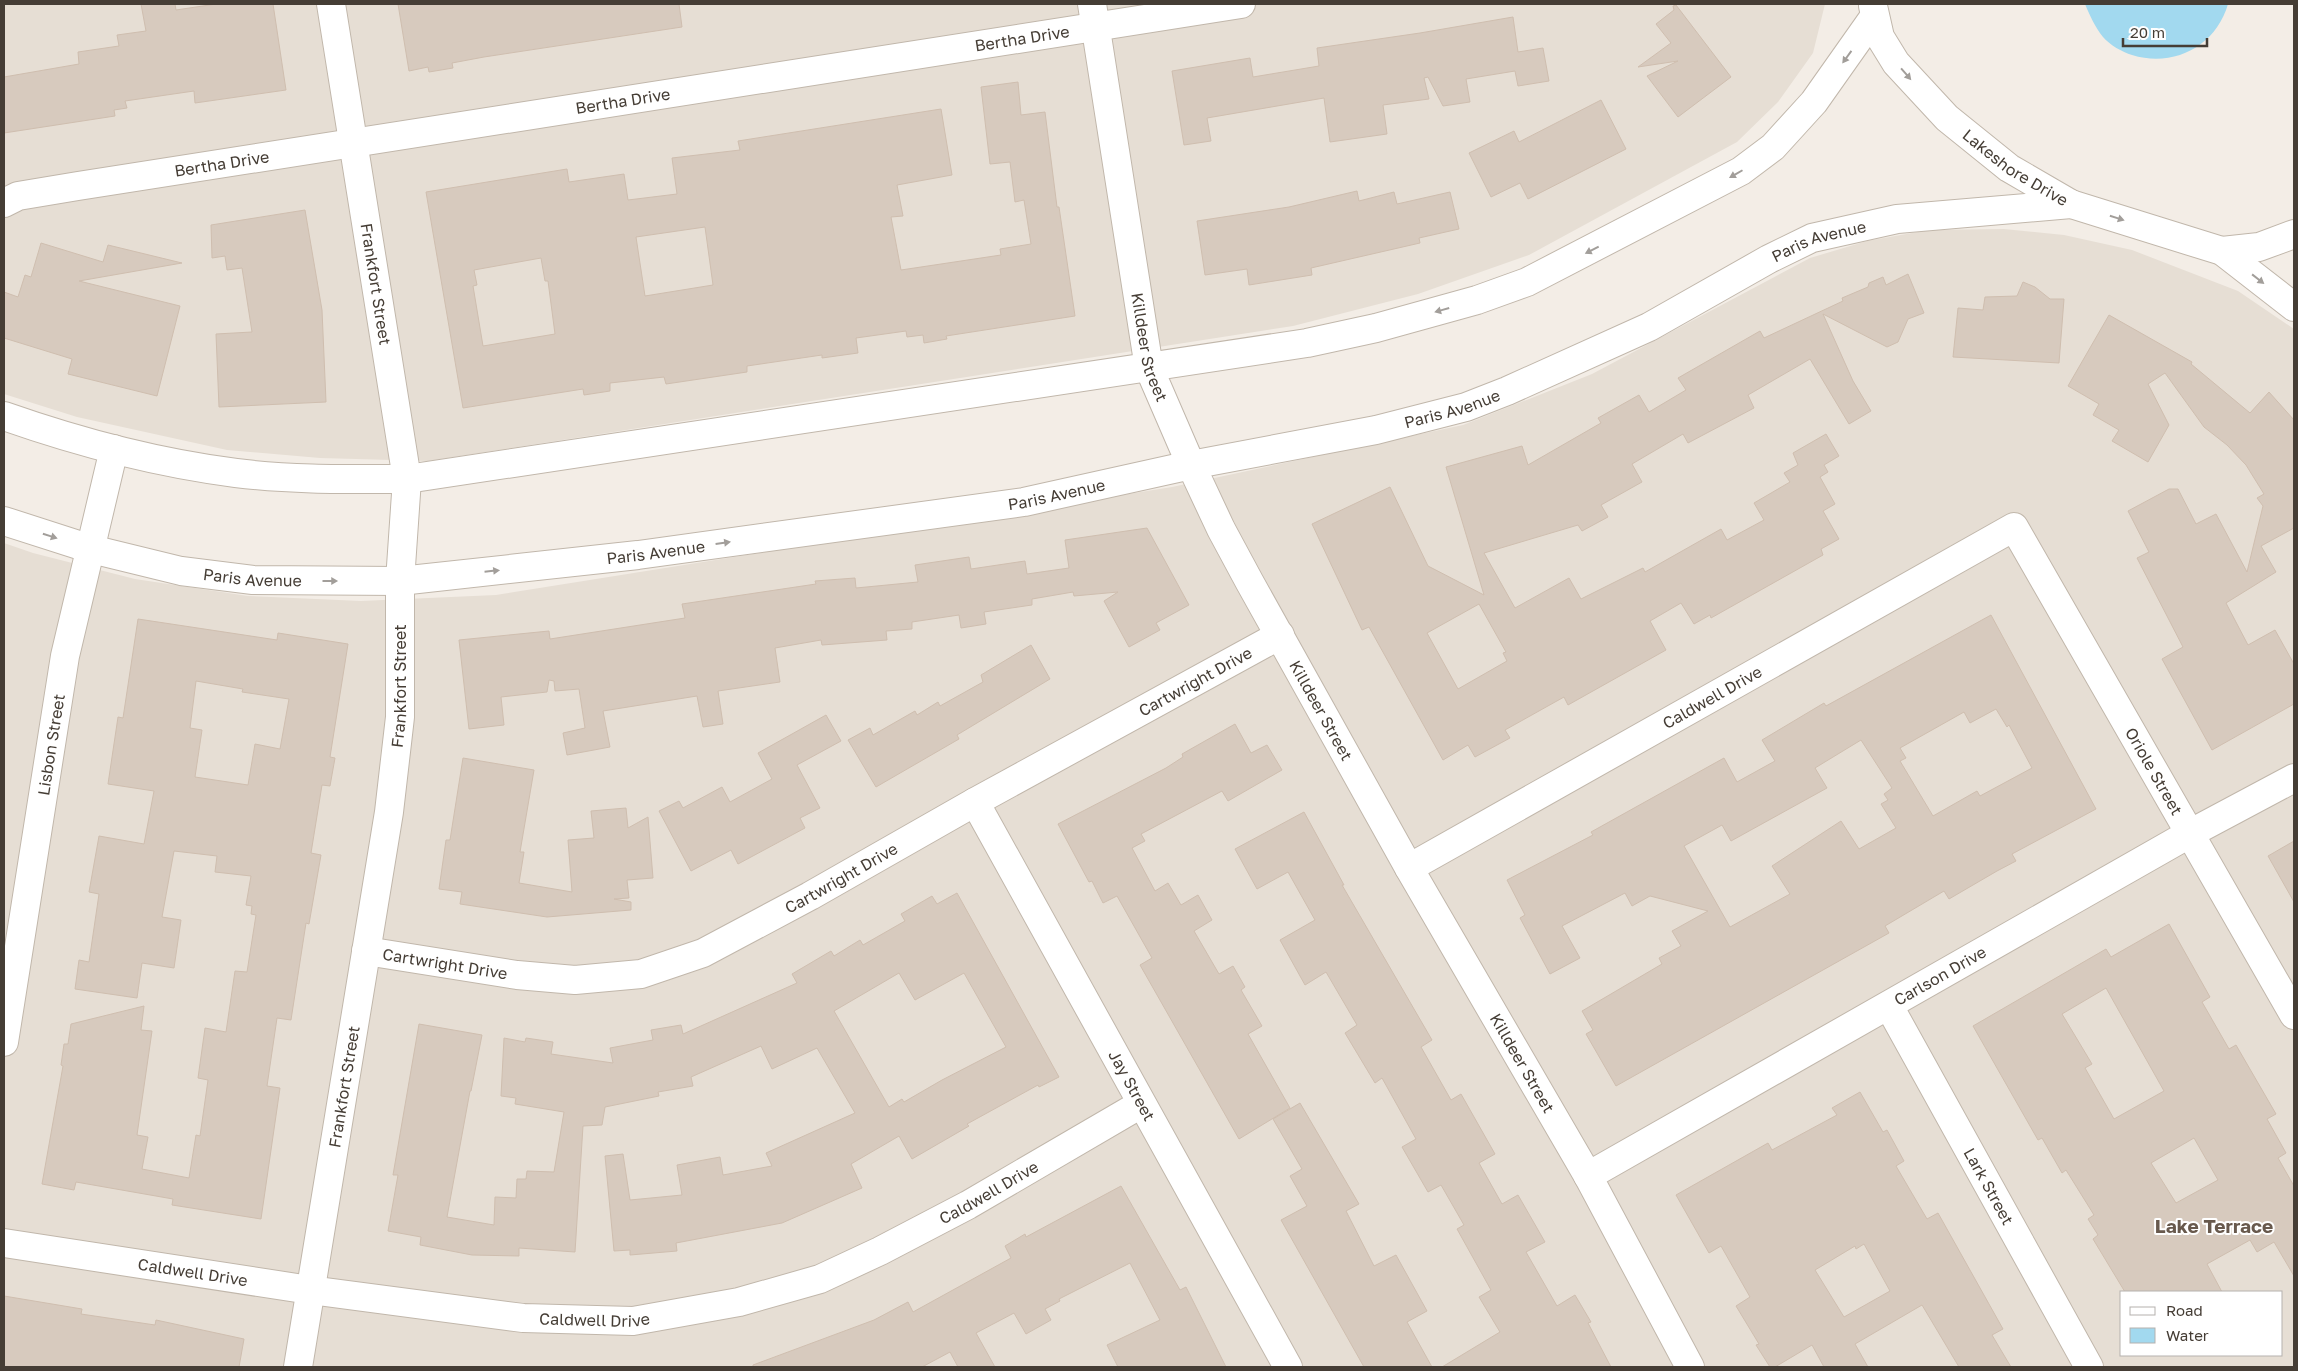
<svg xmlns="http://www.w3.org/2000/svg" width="2298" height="1371" font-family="'Golos Text',sans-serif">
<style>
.residential{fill:#e6ded4;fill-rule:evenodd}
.water{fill:#a2d9ef}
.building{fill:#d7cabe;stroke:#cfbeaf;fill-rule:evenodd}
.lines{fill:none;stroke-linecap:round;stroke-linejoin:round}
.minor-casing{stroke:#c1b7ab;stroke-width:30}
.minor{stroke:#fff;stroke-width:28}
.oneway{fill:#a29e9a}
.labels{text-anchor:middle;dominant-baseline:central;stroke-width:4;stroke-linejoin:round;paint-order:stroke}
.street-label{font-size:16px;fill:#453d35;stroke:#fff}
.quarter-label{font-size:19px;font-weight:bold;fill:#68594d;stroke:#fff}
</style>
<rect width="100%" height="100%" fill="#f3ede6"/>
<path class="residential" d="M 4,4 L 1825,4 L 1813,53 L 1778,102 L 1737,142 L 1529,255 L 1418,294 L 1293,326 L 428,461 L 320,458 L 227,450 L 77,417 L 4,394 Z
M 2004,229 L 2064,235 L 2132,250 L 2238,291 L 2294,329 L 2294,1367 L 4,1367 L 4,543 L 33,553 L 135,579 L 248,596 L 361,601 L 496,595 L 1172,487 L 1463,425 L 1592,374 L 1810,258 L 1867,241 L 1929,230 ZM 2122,1292 L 2282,1292 L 2282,1355 L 2122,1355 Z"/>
<path class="water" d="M 2085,4 L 2228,4 C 2216,46 2174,68 2132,55 C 2122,52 2110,45 2103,37 C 2095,27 2090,16 2085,4 Z"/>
<path class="building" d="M 141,4 L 175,4 L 176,10 L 216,4 L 273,4 L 286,90 L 195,103 L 194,91 L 125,101 L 127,108 L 114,110 L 115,116 L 4,133 L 4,77 L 79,64 L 78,52 L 119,46 L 117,35 L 146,31 Z
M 398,4 L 679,4 L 682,27 L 484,57 L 452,63 L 453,68 L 429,72 L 428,67 L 409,71 Z
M 1676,5 L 1731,77 L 1678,117 L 1647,76 L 1678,61 L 1638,67 L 1671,43 L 1656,24 L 1674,10 L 1673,6 Z
M 1513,17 L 1518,52 L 1543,48 L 1549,81 L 1518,86 L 1515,71 L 1466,79 L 1470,102 L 1443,106 L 1428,77 L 1424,78 L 1429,99 L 1383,105 L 1387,134 L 1330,142 L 1324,98 L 1207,118 L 1211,141 L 1184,145 L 1172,71 L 1250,58 L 1253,77 L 1319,66 L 1317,48 L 1420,33 Z
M 1018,82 L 1021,115 L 1045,112 L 1057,207 L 1059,207 L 1075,316 L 946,336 L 947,339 L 924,343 L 923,335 L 907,337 L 906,331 L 856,338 L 858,353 L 822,358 L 822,355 L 747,366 L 747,372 L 666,384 L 664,377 L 610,383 L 610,391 L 584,395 L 583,389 L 463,408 L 426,192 L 567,169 L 569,182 L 624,174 L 628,200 L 677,194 L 672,158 L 740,150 L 738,141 L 941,109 L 952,175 L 897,185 L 903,216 L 891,217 L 901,270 L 1001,255 L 1000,249 L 1031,244 L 1024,200 L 1015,202 L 1010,162 L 990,164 L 981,87 ZM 705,227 L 713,285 L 645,296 L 636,237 ZM 541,258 L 545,281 L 548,281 L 555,334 L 483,346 L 473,286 L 477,285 L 474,270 Z
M 1601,100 L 1626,149 L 1528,199 L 1520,183 L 1491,197 L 1469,153 L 1514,131 L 1519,142 Z
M 1357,191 L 1359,201 L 1394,192 L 1397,204 L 1450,192 L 1459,229 L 1419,238 L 1420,243 L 1311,268 L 1312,275 L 1249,285 L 1247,269 L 1205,275 L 1197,221 L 1289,207 Z
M 305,210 L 322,310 L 326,402 L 219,407 L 216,334 L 252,332 L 242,268 L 227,270 L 225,256 L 212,258 L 211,225 Z
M 41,243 L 103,262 L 108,245 L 182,263 L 79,281 L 180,306 L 157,396 L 68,374 L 72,359 L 4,338 L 4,292 L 18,297 L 25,275 L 31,277 Z
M 1908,274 L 1924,313 L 1908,319 L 1898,342 L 1887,347 L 1823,314 L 1853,381 L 1871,411 L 1849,424 L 1810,359 L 1748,395 L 1754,408 L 1688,443 L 1683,434 L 1632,464 L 1642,482 L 1601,505 L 1608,517 L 1582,531 L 1578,525 L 1484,553 L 1515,608 L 1569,578 L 1581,599 L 1643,568 L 1645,572 L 1721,529 L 1727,540 L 1764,520 L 1754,503 L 1790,482 L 1784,473 L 1798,465 L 1793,453 L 1826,434 L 1839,456 L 1824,465 L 1828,472 L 1820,477 L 1835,504 L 1823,511 L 1839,539 L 1821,549 L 1823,555 L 1711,618 L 1710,615 L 1694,624 L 1681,603 L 1650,621 L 1666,650 L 1568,705 L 1564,697 L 1505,730 L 1510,738 L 1475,757 L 1468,745 L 1443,760 L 1369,627 L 1362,630 L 1312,524 L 1390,487 L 1428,566 L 1484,595 L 1446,467 L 1522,446 L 1528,465 L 1601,423 L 1598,418 L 1639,395 L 1649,412 L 1686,390 L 1678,378 L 1760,331 L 1764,338 L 1843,301 L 1842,298 L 1868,287 L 1869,283 L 1883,277 L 1886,285 ZM 1479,604 L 1506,652 L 1503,653 L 1507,661 L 1458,689 L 1427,633 Z
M 2023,282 L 2035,287 L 2050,299 L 2064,299 L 2059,363 L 1953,357 L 1958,308 L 1983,310 L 1985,297 L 2017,296 Z
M 2109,315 L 2192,362 L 2191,364 L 2250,413 L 2269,392 L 2294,420 L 2294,528 L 2261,546 L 2276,572 L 2226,603 L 2248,645 L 2275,630 L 2294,664 L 2294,704 L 2212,750 L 2162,659 L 2183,647 L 2137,558 L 2149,552 L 2128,511 L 2169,489 L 2178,489 L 2196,524 L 2216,514 L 2247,572 L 2263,506 L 2257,498 L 2264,494 L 2246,465 L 2227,445 L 2204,427 L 2165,373 L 2148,384 L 2169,425 L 2148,462 L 2112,441 L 2119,430 L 2093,415 L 2099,404 L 2068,386 Z
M 1147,528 L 1189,605 L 1156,623 L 1160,630 L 1129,647 L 1104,601 L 1118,592 L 1074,596 L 1073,592 L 1032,599 L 1032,605 L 984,612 L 986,624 L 961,628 L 959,615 L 912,622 L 912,629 L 886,631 L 887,640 L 822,645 L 821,640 L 775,648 L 780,682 L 718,691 L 723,724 L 703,727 L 697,696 L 603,711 L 610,747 L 567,755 L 563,733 L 585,728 L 579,689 L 555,691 L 554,681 L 549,680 L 547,692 L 501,697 L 504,725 L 469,729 L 459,640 L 549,631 L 550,639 L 685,618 L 682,604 L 816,584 L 815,581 L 855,578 L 856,588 L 918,582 L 915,565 L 969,557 L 971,569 L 1025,561 L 1027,574 L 1069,568 L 1065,540 Z
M 1991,615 L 2096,809 L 2012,854 L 2016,861 L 1997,871 L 1949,899 L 1944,891 L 1885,926 L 1889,933 L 1616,1086 L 1586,1034 L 1593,1030 L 1582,1011 L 1662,964 L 1659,958 L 1681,946 L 1672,931 L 1708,911 L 1650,896 L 1632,906 L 1625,893 L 1562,926 L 1580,958 L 1550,974 L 1520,918 L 1525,915 L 1507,880 L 1593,835 L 1591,832 L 1724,758 L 1737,782 L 1775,761 L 1762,740 L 1824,703 L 1826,706 ZM 1996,709 L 2007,727 L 2009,725 L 2032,768 L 1980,796 L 1977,791 L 1933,816 L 1900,761 L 1906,758 L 1900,748 L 1964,712 L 1970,723 ZM 1861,740 L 1892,788 L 1884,794 L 1888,800 L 1881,804 L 1896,828 L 1859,849 L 1841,821 L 1772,866 L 1790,894 L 1730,927 L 1684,846 L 1722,825 L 1731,841 L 1827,788 L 1815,768 Z
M 138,619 L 277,640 L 278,633 L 348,644 L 330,757 L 335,758 L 330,786 L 322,785 L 311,853 L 321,855 L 309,924 L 306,923 L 291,1020 L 277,1018 L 267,1086 L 280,1088 L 261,1219 L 172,1205 L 173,1199 L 76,1182 L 74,1190 L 42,1184 L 63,1066 L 61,1065 L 64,1044 L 68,1044 L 71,1024 L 144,1006 L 141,1030 L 152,1031 L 137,1135 L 148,1137 L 142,1169 L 189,1178 L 196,1135 L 200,1136 L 208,1080 L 198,1078 L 205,1028 L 226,1032 L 235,971 L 247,972 L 256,915 L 251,914 L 252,906 L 246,905 L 251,876 L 215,872 L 217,856 L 174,851 L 162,917 L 181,920 L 174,968 L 142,963 L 137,998 L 75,989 L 79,960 L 89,962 L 99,894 L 89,892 L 99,836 L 144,844 L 154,791 L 108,784 L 118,717 L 123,718 ZM 196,681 L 243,689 L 242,692 L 289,699 L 280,749 L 255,744 L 248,785 L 195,777 L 202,730 L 190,728 Z
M 1031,645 L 1050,679 L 957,735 L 959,739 L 876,787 L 848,740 L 870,728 L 873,735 L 915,711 L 917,715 L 938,702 L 940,706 L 983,682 L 981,675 Z
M 826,715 L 841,741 L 797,765 L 820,808 L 800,818 L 805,828 L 738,864 L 731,850 L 691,871 L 659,811 L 679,801 L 683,808 L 722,787 L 730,802 L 772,779 L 758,753 Z
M 1235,724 L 1251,753 L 1267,745 L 1282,770 L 1228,801 L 1222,791 L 1141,834 L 1145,841 L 1132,848 L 1155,891 L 1168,883 L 1181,905 L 1198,895 L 1212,920 L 1194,931 L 1219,974 L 1233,966 L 1245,987 L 1241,990 L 1262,1026 L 1248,1034 L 1290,1108 L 1239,1139 L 1140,965 L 1152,958 L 1117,896 L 1103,903 L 1092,881 L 1089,882 L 1058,824 L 1166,768 L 1183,757 L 1182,754 Z
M 463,758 L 534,770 L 520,852 L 524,852 L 519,883 L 572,892 L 568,840 L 594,838 L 591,811 L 626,808 L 628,828 L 648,817 L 653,878 L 627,880 L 629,898 L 614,899 L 631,902 L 631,910 L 547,917 L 460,904 L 462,892 L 439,889 L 446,840 L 450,840 Z
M 1304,812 L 1344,885 L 1342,885 L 1432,1040 L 1421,1047 L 1451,1100 L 1461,1094 L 1495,1154 L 1479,1163 L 1502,1204 L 1518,1195 L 1545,1242 L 1526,1252 L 1557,1306 L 1575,1295 L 1591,1322 L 1588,1323 L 1611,1367 L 1442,1367 L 1500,1332 L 1479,1297 L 1491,1290 L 1457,1229 L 1464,1225 L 1441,1185 L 1428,1192 L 1402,1147 L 1416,1139 L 1382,1078 L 1375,1083 L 1345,1033 L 1357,1025 L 1326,972 L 1305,985 L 1280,940 L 1315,920 L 1288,872 L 1257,889 L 1235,849 Z
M 2294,841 L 2294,902 L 2268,856 Z
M 957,893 L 1059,1077 L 1039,1087 L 1038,1085 L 967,1124 L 969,1126 L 912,1159 L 899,1136 L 851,1164 L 862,1188 L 782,1223 L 676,1243 L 677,1251 L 630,1255 L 630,1250 L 614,1251 L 605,1156 L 623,1154 L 630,1200 L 682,1195 L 677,1165 L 720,1157 L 723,1175 L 772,1166 L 766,1153 L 855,1113 L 817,1048 L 772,1069 L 761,1046 L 691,1077 L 693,1086 L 658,1092 L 659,1096 L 605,1107 L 602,1125 L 583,1126 L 575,1252 L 519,1248 L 519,1256 L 472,1255 L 420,1245 L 421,1237 L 388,1231 L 398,1175 L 393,1175 L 419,1024 L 482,1035 L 471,1091 L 470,1091 L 447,1217 L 494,1225 L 495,1197 L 516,1198 L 517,1179 L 526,1179 L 527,1171 L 554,1172 L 564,1112 L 515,1104 L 516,1098 L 501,1096 L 504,1038 L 525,1042 L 526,1038 L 553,1042 L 551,1054 L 613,1063 L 610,1048 L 653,1040 L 651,1030 L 681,1025 L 683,1034 L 797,983 L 792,974 L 831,951 L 834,956 L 860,940 L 863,945 L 905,921 L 901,914 L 932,896 L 937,904 ZM 899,973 L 915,1000 L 964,973 L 1006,1047 L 942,1080 L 904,1102 L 902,1099 L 889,1107 L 834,1011 Z
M 2169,924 L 2210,997 L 2202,1002 L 2229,1049 L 2236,1045 L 2276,1114 L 2267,1119 L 2286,1153 L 2278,1158 L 2294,1186 L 2294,1276 L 2274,1242 L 2257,1252 L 2250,1240 L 2207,1264 L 2222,1292 L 2125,1292 L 2093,1239 L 2098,1235 L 2088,1219 L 2094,1215 L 2066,1170 L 2062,1173 L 2042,1138 L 2038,1140 L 1973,1026 L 2106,949 L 2111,957 ZM 2106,988 L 2164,1091 L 2114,1119 L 2085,1068 L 2092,1064 L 2062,1014 ZM 2194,1138 L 2218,1180 L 2176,1203 L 2151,1163 Z
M 1860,1092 L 1883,1132 L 1887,1130 L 1904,1161 L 1896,1166 L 1927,1219 L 1938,1213 L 2003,1329 L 1992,1335 L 2011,1367 L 1959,1367 L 1922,1305 L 1855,1344 L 1868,1367 L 1824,1367 L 1812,1345 L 1775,1367 L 1770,1367 L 1756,1345 L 1759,1344 L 1736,1306 L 1750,1297 L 1721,1246 L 1709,1253 L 1676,1195 L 1768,1143 L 1772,1150 L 1837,1115 L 1832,1108 ZM 1864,1244 L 1890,1291 L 1844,1317 L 1815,1270 L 1855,1246 L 1856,1249 Z
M 1300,1103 L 1359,1204 L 1346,1211 L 1374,1266 L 1396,1255 L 1427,1311 L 1407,1322 L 1432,1367 L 1364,1367 L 1281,1220 L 1307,1206 L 1290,1176 L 1302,1169 L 1273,1119 Z
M 1121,1186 L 1180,1290 L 1186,1287 L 1226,1367 L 1118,1367 L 1107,1345 L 1160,1320 L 1130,1263 L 1059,1299 L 1060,1301 L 1045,1309 L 1051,1320 L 1026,1334 L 1014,1313 L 976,1333 L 995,1367 L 958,1367 L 950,1352 L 922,1367 L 753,1367 L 753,1365 L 874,1320 L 908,1302 L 913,1312 L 1011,1258 L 1005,1246 L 1025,1234 L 1026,1237 Z
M 4,1296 L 82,1309 L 81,1314 L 155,1325 L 156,1320 L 244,1339 L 239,1367 L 4,1367 Z"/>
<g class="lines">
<g class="minor-casing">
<g id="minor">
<path id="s1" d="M 1092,4 L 1149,368 L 1191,465 L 1221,529 L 1249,581 L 1409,868 L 1588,1176 L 1690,1367"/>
<path id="s2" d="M 1873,6 L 1880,37 L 1896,63 L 1947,118 L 2009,168 L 2071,204 L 2222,251 L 2294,307"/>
<path id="s3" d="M 4,203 L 18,196 L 78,186 L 1241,4"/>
<path d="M 2222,251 L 2259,247 L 2294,234"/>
<path d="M 4,416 C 78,442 158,463 236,473 C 293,480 350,479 407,479 L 1307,343 L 1376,328 L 1477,300 L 1527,282 L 1741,171 L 1773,147 L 1814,102 L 1874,17"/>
<path id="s4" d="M 4,521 L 91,549 L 181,571 L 253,580 L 400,581 L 638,555 L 1024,502 L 1191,465 L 1376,430 L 1466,407 L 1507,391 L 1649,327 L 1769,259 L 1812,238 L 1897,219 L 2071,204"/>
<path id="s5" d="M 975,802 L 1288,1367"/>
<path id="s6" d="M 1409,868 L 2014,527 L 2294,1015"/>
<path id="s7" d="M 366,951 L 517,975 L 575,980 L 641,974 L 703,953 L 810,896 L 975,802 L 1280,635"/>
<path id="s8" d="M 1889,1006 L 2089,1367"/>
<path id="s9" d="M 4,1042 L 65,656 L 114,449"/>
<path id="s10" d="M 1588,1176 L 2189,834 L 2294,778"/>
<path id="s11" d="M 4,1243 L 310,1290 L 523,1318 L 633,1321 L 739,1302 L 820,1279 L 880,1251 L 968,1205 L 1141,1104"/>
<path id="s12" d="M 298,1367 L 389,812 L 400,717 L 400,581 L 407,479 L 331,4"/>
</g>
</g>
<use href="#minor" class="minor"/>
</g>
<defs><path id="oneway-solid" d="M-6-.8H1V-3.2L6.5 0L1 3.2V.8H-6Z" transform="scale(1.25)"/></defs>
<g class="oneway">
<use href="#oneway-solid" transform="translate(1847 57) rotate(126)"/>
<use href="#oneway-solid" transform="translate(1906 74) rotate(49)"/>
<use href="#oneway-solid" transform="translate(1736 174) rotate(150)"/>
<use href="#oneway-solid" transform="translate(2117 218) rotate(18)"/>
<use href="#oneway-solid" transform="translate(1592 250) rotate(153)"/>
<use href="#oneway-solid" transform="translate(2258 279) rotate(38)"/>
<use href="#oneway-solid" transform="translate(1442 310) rotate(164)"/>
<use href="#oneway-solid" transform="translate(50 536) rotate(18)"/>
<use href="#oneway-solid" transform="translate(723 543) rotate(-8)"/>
<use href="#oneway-solid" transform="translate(492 571) rotate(-6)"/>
<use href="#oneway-solid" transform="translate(330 581)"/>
</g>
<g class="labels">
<g class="street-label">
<text stroke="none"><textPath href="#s3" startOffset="1032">Bertha Drive</textPath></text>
<text stroke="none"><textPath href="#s3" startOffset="628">Bertha Drive</textPath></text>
<text stroke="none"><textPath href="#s3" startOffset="222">Bertha Drive</textPath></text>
<text stroke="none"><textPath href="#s2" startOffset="222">Lakeshore Drive</textPath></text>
<text stroke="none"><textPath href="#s4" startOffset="1876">Paris Avenue</textPath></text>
<text transform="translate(376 284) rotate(81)">Frankfort Street</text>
<text stroke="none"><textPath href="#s1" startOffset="348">Killdeer Street</textPath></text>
<text stroke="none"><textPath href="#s4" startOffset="1471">Paris Avenue</textPath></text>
<text stroke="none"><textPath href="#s4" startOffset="1066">Paris Avenue</textPath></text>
<text stroke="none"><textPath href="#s4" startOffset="661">Paris Avenue</textPath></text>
<text stroke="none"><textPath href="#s4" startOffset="256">Paris Avenue</textPath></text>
<text stroke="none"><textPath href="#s7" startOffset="905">Cartwright Drive</textPath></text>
<text stroke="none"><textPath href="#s12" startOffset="689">Frankfort Street</textPath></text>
<text stroke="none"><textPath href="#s6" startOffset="348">Caldwell Drive</textPath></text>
<text stroke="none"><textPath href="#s1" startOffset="752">Killdeer Street</textPath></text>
<text stroke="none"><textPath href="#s9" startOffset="301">Lisbon Street</textPath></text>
<text stroke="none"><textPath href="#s6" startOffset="976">Oriole Street</textPath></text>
<text stroke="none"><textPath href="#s7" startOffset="500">Cartwright Drive</textPath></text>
<text stroke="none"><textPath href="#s7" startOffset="80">Cartwright Drive</textPath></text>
<text stroke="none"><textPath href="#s10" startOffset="405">Carlson Drive</textPath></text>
<text stroke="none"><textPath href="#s1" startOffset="1158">Killdeer Street</textPath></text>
<text stroke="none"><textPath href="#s5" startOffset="324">Jay Street</textPath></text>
<text stroke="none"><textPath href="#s12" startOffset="284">Frankfort Street</textPath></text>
<text stroke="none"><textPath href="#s8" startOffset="206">Lark Street</textPath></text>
<text stroke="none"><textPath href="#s11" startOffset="1016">Caldwell Drive</textPath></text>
<text stroke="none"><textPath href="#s11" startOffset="191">Caldwell Drive</textPath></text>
<text stroke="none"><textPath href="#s11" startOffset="596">Caldwell Drive</textPath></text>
</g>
<g class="quarter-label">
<text x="2214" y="1225">Lake Terrace</text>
</g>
</g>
<rect width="2298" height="1371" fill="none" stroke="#453d35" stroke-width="10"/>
<rect x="2120" y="1291" width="162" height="65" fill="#ffffff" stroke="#b5b1ae"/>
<rect x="2130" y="1307" width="25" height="8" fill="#ffffff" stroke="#b5b1ae"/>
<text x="2166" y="1316" font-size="15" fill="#453d35">Road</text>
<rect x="2130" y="1328" width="25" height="15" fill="#a2d9ef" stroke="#b5b1ae"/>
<text x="2166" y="1341" font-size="15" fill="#453d35">Water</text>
<path d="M2123 38v8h84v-8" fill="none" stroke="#453d35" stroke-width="2.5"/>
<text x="2130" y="38" font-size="15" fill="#453d35" stroke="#ffffff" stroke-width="4" paint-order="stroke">20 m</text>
</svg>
